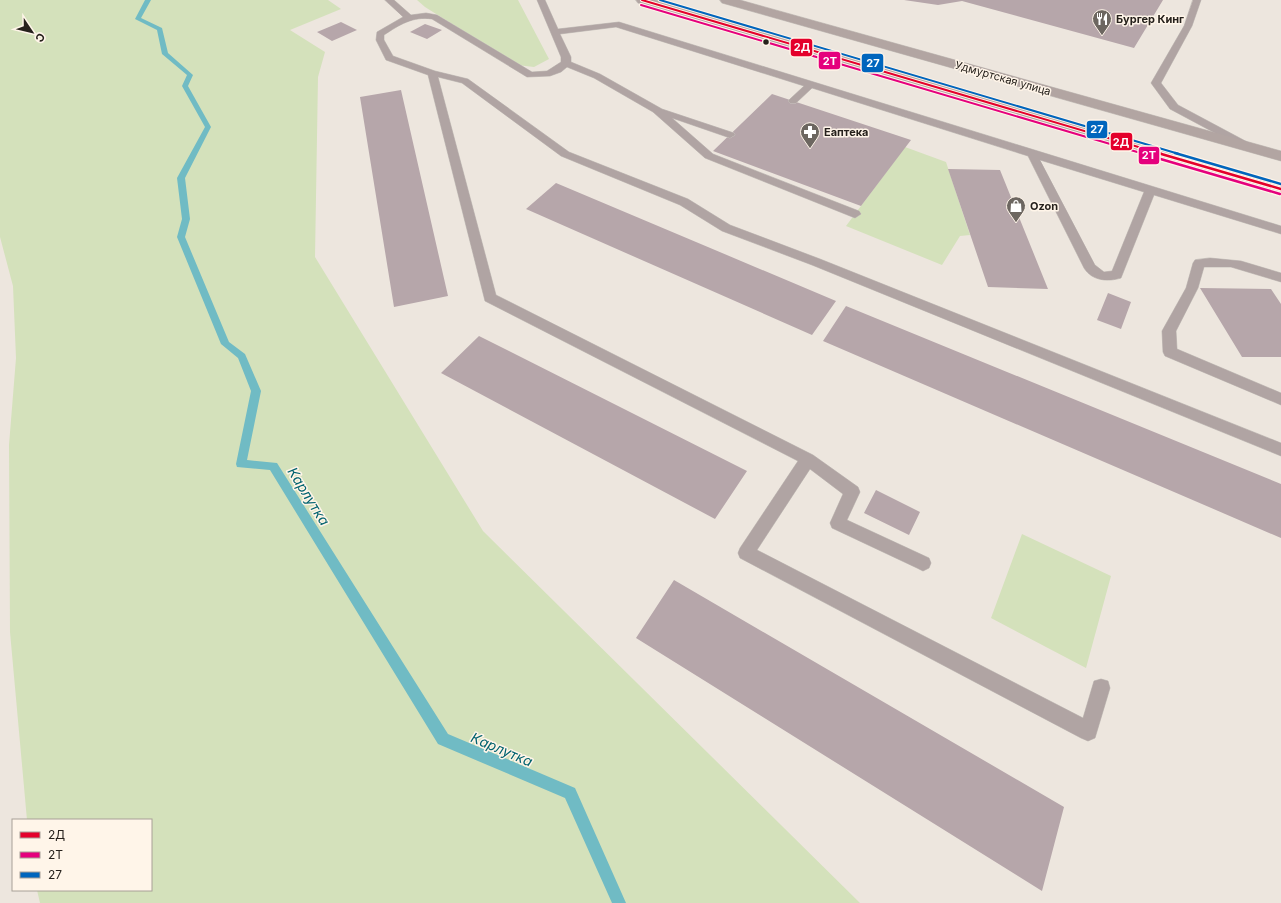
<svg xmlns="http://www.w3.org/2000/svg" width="1281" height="903" font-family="Inter,sans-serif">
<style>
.green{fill:#d4e1bb}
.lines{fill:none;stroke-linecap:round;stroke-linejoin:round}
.stream{fill:#70bbc4;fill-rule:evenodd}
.building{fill:#b6a6aa}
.lane-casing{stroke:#c8c3bd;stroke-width:1}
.primary-casing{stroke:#c8c3bd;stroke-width:1}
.lane{fill:#b0a4a3;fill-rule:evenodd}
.primary{fill:#b2a5a2;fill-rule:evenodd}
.bus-1-far1-casing{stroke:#fff5e9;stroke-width:4}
.bus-1-casing{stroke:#fff5e9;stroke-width:5}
.bus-2-far1-casing{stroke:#fff5e9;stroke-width:4}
.bus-2-casing{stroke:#fff5e9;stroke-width:5}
.bus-3-far1-casing{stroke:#fff5e9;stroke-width:4}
.bus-3-casing{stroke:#fff5e9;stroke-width:5}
.bus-1-far1{stroke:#e4002b;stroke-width:2}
.bus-1{stroke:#e4002b;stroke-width:2.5}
.bus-2-far1{stroke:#e5007d;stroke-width:2}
.bus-2{stroke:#e5007d;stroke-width:2.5}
.bus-3-far1{stroke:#0065bd;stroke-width:2}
.bus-3{stroke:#0065bd;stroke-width:2.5}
.bus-dot{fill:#26211c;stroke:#fff5e9;stroke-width:1.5}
.labels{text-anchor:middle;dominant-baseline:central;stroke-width:3;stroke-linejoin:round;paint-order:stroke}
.far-poi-label{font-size:11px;font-weight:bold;fill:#26211c;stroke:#fff5e9;text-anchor:start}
.far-street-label{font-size:11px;fill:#26211c;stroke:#fff5e9}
.water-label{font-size:14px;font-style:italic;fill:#00626e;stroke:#fff5e9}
.line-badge{stroke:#fff5e9;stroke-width:1.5}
.badge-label{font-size:11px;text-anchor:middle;font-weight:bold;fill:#fff}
</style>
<rect width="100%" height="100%" fill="#ede6de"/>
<path class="green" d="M 0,0 L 328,0 L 341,9 L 290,30 L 325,52 L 318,77 L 315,257 L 483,531 L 860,903 L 40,903 L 37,890 L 151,890 L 151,820 L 27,820 L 10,632 L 9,445 L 16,358 L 13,286 L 0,237 Z
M 417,0 L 518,0 L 549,59 L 534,67 L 517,65 L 425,7 Z
M 905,147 L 946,162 L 970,235 L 960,236 L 942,265 L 846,226 Z
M 1022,534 L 1111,576 L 1086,668 L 991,618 Z"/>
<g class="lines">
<path class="stream" d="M 145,0 L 151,0 L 141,18 L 162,28 L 168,53 L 193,75 L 188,86 L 211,127 L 185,178 L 190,219 L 185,237 L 229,342 L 245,354 L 261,391 L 247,460 L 277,463 L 448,734 L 575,788 L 626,903 L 612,903 L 565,798 L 438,744 L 270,470 L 237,467 L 236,464 L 251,391 L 238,358 L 221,344 L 177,237 L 182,219 L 177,178 L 205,127 L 182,86 L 187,75 L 162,54 L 157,30 L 135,19 Z"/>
</g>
<path class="building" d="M 904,0 L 1163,0 L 1134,48 L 962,1 L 938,5 Z
M 341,22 L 357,30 L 332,41 L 317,32 Z
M 425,24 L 442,30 L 427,39 L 410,32 Z
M 401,90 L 448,296 L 394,307 L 360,97 Z
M 772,94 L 911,140 L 861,206 L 713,151 Z
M 948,169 L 1000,170 L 1048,289 L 988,287 Z
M 556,183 L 836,301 L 812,335 L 526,209 Z
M 1200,288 L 1271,289 L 1281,304 L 1281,357 L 1242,357 Z
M 1108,293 L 1131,302 L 1121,329 L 1097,320 Z
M 846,306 L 1281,484 L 1281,538 L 823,341 Z
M 479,336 L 747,471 L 715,519 L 441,373 Z
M 876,490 L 920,512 L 909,535 L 864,513 Z
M 674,580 L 1064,807 L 1042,891 L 636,638 Z"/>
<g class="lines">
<g class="lane-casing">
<path id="lane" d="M 385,0 L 394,0 L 411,15 L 426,13 L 437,15 L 532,72 L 547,71 L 561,62 L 561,57 L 537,0 L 545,0 L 558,29 L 619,22 L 1281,226 L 1281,234 L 1154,195 L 1121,278 C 1108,282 1092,281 1084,268 L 1028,156 L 812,88 L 796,103 L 790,103 L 788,101 L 790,99 L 804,86 L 616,27 L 560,34 L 571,57 L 571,62 L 600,74 L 662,109 L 734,133 L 735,135 L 730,138 L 672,118 L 713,154 L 859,211 L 861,214 L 855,218 L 705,158 L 653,112 L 594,78 L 567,67 L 561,72 L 550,76 L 527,77 L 432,19 C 413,16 399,25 384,35 L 384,40 L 393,56 L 435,71 L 468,79 L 569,152 L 688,199 L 730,225 L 820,259 L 1281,443 L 1281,456 L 812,265 L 722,231 L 680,205 L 561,156 L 462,83 L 438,77 L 496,295 L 813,455 L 858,487 L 860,492 L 847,520 L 929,558 L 931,563 L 929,568 L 923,571 L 917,568 L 832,528 L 830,523 L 843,494 L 810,469 L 757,550 L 1083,718 L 1094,681 L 1101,679 L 1108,681 L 1110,688 L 1095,738 L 1088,741 L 1081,738 L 740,558 L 738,553 L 740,548 L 798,461 L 485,301 L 428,75 L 386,60 L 376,40 L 377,32 L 403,17 ZM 1040,160 L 1144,192 L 1112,271 L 1104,272 L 1095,265 Z
M 1193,0 L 1201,0 L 1192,26 L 1161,83 L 1178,105 L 1251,144 L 1252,146 L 1251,148 L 1243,148 L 1170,109 L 1151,83 L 1184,26 Z
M 1210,258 L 1241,261 L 1281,273 L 1281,282 L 1231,267 L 1204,267 L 1198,288 L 1176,331 L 1177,349 L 1281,393 L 1281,405 L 1165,356 L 1163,352 L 1162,331 L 1186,288 L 1193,263 L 1195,260 Z"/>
</g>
<g class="primary-casing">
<path id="primary" d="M 636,0 L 655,0 L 1281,184 L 1281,194 L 638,3 Z
M 720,0 L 740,0 L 1281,151 L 1281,161 L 722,3 Z"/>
</g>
<use href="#lane" class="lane"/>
<use href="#primary" class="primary"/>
<g class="bus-1-far1-casing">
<path id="bus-1-far1" d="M 642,0 L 1162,154"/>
</g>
<g class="bus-1-casing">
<path id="bus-1" d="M 1158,153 L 1281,189"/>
</g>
<g class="bus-2-far1-casing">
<path id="bus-2-far1" d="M 641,5 L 1144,154"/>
</g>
<g class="bus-2-casing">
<path id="bus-2" d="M 1140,153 L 1280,194"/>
</g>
<g class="bus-3-far1-casing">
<path id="bus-3-far1" d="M 660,0 L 1179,154"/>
</g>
<g class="bus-3-casing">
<path id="bus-3" d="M 1175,153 L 1281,184"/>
</g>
<use href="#bus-1-far1" class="bus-1-far1"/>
<use href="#bus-1" class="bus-1"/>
<use href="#bus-2-far1" class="bus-2-far1"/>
<use href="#bus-2" class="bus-2"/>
<use href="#bus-3-far1" class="bus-3-far1"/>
<use href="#bus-3" class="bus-3"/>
</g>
<defs>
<g id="restaurant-pin" transform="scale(1)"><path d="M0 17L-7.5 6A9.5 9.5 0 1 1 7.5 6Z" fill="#6c6660" stroke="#fff5e9"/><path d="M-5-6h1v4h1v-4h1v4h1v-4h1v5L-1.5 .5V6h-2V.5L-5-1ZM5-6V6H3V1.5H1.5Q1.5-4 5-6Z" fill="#fff"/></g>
<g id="pharmacy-pin" transform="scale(1)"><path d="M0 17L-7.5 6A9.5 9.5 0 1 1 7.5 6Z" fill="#6c6660" stroke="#fff5e9"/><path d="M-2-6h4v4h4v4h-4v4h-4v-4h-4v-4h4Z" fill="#fff"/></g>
<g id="shop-pin" transform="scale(1)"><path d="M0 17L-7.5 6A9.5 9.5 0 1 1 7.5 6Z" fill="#6c6660" stroke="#fff5e9"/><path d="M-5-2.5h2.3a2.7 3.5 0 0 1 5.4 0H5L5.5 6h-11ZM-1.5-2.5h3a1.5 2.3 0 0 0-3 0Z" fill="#fff"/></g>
</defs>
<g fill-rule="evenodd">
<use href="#restaurant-pin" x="1102" y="19"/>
<use href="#pharmacy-pin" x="810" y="132"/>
<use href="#shop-pin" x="1016" y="206"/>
</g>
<circle class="bus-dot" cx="766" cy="42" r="3.5"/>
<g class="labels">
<g class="far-poi-label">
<text x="1116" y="19">Бургер Кинг</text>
<text x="824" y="132">Еаптека</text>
<text x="1030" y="206">Ozon</text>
</g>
<g class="far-street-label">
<text transform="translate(1003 78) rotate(16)">Удмуртская улица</text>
</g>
<g class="water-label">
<text transform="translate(309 496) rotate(58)">Карлутка</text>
<text transform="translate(502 749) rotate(23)">Карлутка</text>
</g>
</g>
<g class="line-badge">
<rect x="790" y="38" width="23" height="19" rx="4" fill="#e4002b"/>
<rect x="818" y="51" width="23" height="19" rx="4" fill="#e5007d"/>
<rect x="861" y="53" width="23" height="20" rx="4" fill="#0065bd"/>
<rect x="1086" y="120" width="22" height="19" rx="4" fill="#0065bd"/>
<rect x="1110" y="132" width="23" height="19" rx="4" fill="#e4002b"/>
<rect x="1138" y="146" width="22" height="19" rx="4" fill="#e5007d"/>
</g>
<g class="badge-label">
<text x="802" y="51">2Д</text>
<text x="830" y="65">2Т</text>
<text x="873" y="67">27</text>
<text x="1097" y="133">27</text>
<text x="1121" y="146">2Д</text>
<text x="1149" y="159">2Т</text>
</g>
<rect x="12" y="819" width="140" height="72" fill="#fff5e9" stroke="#a8a097"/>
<rect x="20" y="832" width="20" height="6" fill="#e4002b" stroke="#a8a097"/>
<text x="48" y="839" font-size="12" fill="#26211c">2Д</text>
<rect x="20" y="852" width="20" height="6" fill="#e5007d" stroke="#a8a097"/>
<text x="48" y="859" font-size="12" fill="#26211c">2Т</text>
<rect x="20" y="872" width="20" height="6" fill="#0065bd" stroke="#a8a097"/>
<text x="48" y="879" font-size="12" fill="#26211c">27</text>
<g transform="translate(32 32) rotate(125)" stroke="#fff5e9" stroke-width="3" paint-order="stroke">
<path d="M0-3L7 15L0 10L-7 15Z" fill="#26211c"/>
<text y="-6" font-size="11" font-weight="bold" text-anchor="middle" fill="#26211c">С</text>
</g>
</svg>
